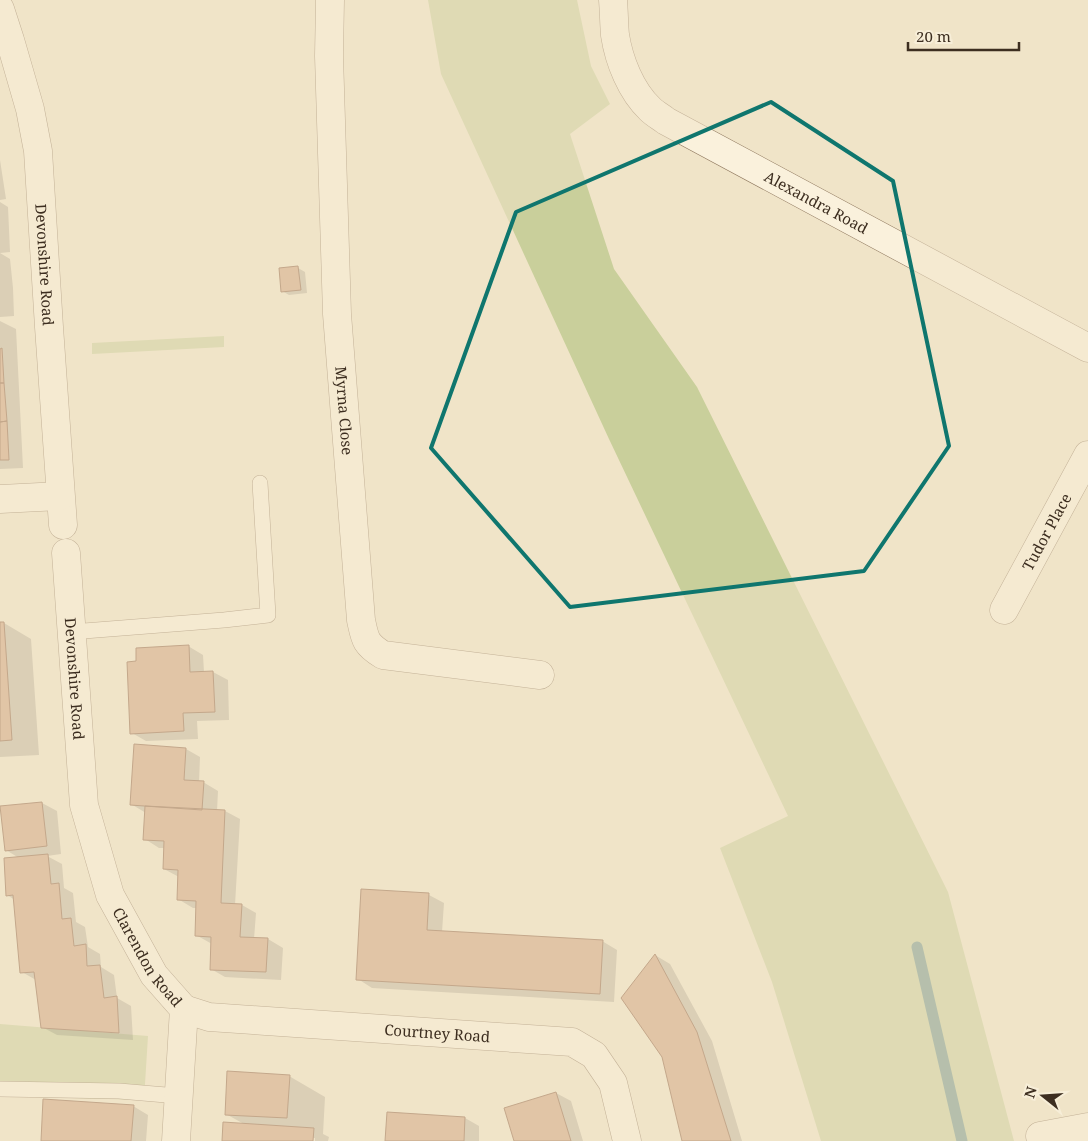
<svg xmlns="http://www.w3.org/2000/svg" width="1088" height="1141" font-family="'Noto Serif',serif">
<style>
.green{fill:#c9cf9b}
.shadow{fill:#0003}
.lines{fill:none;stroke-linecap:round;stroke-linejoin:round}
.stream{stroke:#6f938a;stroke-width:11}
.building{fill:#cf9f7d;stroke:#8d5f41}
.lane-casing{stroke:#8d765c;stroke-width:16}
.street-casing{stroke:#8d765c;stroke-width:29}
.lane{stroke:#faf1dc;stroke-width:15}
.street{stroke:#faf1dc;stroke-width:28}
.marked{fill:none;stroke:#0f766e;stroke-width:4;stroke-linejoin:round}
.labels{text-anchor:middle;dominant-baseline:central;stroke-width:4;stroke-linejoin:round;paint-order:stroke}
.street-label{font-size:15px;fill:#3d2e20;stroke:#f7eed8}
</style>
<rect width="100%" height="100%" fill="#f0e4c8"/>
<path class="green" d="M 428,0 L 577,0 L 591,66 L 610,104 L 570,134 L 614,269 L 697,387 L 948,892 L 1014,1141 L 821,1141 L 772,982 L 720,848 L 788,816 L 609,439 L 441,74 Z
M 224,336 L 224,347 L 92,354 L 92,343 Z
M 0,1024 L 148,1036 L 144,1100 L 0,1096 Z"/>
<path class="shadow" d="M 0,160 L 6,199 L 0,200 Z
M 0,202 L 8,207 L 10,252 L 0,253 L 10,259 L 13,288 L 14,316 L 0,317 Z
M 298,268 L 305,272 L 307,293 L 289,295 L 282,291 Z
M 0,321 L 16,329 L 23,468 L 0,469 Z
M 0,623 L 4,623 L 31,639 L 39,755 L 0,757 Z
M 188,646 L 203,655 L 204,672 L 213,672 L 228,680 L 229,720 L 197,721 L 198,739 L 146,741 L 132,733 L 138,662 Z
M 186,749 L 200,757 L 199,782 L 203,782 L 218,791 L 217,811 L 225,811 L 240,819 L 235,905 L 242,905 L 256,913 L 254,939 L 268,939 L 283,948 L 281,980 L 225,977 L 211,969 L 212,944 L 196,935 L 197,908 L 193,908 L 178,899 L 179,877 L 164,869 L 165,848 L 159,848 L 145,839 L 146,813 L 131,804 Z
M 42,803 L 57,811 L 61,854 L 47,856 L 62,864 L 64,888 L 73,893 L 76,922 L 85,927 L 88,947 L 100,954 L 101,967 L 114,975 L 117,998 L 131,1006 L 133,1040 L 57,1035 L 42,1027 L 36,980 L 22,972 L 15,900 L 7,895 L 19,858 L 6,850 Z
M 363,890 L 429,895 L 444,903 L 442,932 L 602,941 L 617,950 L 614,1002 L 372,988 L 358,979 Z
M 655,955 L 670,964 L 712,1041 L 742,1141 L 683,1141 Z
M 289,1076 L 325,1097 L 323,1134 L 329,1137 L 328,1141 L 315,1141 L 315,1138 L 312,1138 L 312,1141 L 223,1141 L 244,1124 L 226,1114 Z
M 556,1093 L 571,1101 L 583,1141 L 515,1141 Z
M 133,1106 L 148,1115 L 146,1141 L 42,1141 Z
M 465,1118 L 479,1126 L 479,1141 L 386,1141 Z"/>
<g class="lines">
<path class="stream" d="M 917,947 L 962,1141"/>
</g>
<path class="building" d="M 298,266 L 301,290 L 281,292 L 279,268 Z
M 2,348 L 4,383 L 0,383 L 0,349 Z
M 0,383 L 4,383 L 7,421 L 0,422 Z
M 7,421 L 9,460 L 0,460 L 0,422 Z
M 0,622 L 4,622 L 12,740 L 0,741 Z
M 189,645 L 190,672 L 213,671 L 215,712 L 183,713 L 184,731 L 130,734 L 127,662 L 136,661 L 136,648 Z
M 134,744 L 186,748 L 184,780 L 204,781 L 202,810 L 130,805 Z
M 42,802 L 47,846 L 5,851 L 0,806 Z
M 145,806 L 225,810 L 221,903 L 242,904 L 240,937 L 268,938 L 266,972 L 210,970 L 211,937 L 195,936 L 196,901 L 177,900 L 178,870 L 163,869 L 164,841 L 143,840 Z
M 48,854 L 51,884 L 59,883 L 62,919 L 71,918 L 74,946 L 86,944 L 87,966 L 100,965 L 104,998 L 117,996 L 119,1033 L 41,1028 L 34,972 L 20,973 L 13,895 L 6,896 L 4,858 Z
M 361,889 L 429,893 L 427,930 L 603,940 L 600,994 L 356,980 Z
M 655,954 L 697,1032 L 731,1141 L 682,1141 L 662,1057 L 621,998 Z
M 227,1071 L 290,1075 L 287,1118 L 225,1115 Z
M 556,1092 L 571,1141 L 514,1141 L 504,1108 Z
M 43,1099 L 134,1105 L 131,1141 L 41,1141 Z
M 387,1112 L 465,1117 L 464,1141 L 385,1141 Z
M 223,1122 L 314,1128 L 313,1141 L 222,1141 Z"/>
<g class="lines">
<g class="lane-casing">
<path id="lane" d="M 71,632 L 224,620 L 268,615 L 260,483
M 0,1089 L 119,1091 L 178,1096"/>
</g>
<g class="street-casing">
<g id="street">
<path id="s1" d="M 330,0 L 329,56 L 337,314 L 361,620 C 365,639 365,644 383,655 L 540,675"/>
<path id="s2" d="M 613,0 C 614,12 614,24 615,35 C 619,61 631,91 650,109 C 655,114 661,117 666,121 L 1088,348"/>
<path id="s3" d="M 0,9 L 10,40 L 30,109 L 38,151 L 49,327 L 63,525"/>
<path d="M 0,499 L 60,496"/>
<path id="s4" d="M 66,553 L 84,805 L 110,895 L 154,975 L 184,1009 L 176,1141"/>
<path id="s5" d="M 1004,610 L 1088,455"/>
<path id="s6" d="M 184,1009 L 209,1017 L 572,1042 L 594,1055 L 613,1083 L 627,1141"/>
<path d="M 1040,1136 L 1088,1127"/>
</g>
</g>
<use href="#lane" class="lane"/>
<use href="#street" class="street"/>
</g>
<path d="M0 0H1088V1141H0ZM 771,102 L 893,181 L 949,446 L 864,571 L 570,607 L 431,448 L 516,212 Z" fill="#f0e4c8" fill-opacity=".55" fill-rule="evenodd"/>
<path class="marked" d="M 771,102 L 893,181 L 949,446 L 864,571 L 570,607 L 431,448 L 516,212 Z"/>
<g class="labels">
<g class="street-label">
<text stroke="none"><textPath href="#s2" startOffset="309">Alexandra Road</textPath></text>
<text stroke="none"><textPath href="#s3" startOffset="261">Devonshire Road</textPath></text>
<text stroke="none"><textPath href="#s1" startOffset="411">Myrna Close</textPath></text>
<text stroke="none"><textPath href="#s5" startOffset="89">Tudor Place</textPath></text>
<text stroke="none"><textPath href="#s4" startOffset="126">Devonshire Road</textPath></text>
<text stroke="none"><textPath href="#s4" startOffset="419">Clarendon Road</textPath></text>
<text stroke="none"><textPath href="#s6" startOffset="255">Courtney Road</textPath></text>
</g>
</g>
<g transform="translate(1043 1096) rotate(287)" stroke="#f7eed8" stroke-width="4" paint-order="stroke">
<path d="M0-4L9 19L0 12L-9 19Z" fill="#3d2e20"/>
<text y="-8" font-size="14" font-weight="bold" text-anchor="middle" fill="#3d2e20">N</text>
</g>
<path d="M908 42v8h111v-8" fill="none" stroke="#3d2e20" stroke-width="2.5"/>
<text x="916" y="42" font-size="15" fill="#3d2e20" stroke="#f7eed8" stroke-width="4" paint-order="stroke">20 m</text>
</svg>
